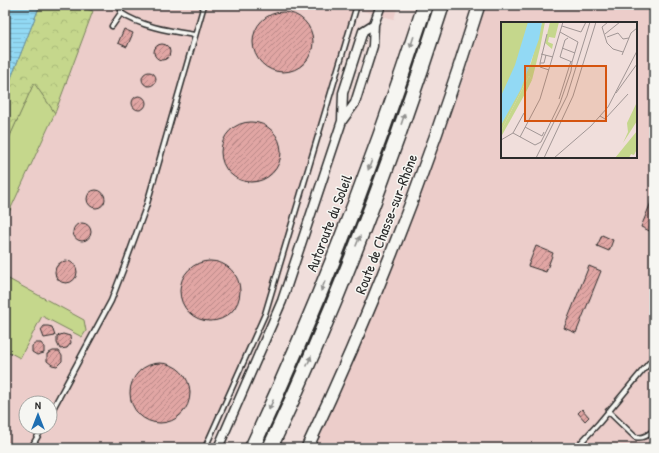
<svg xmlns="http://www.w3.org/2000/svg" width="659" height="453" font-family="'Patrick Hand',sans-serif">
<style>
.built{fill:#eccdca;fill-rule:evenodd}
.green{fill:#c5d78c;stroke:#78815c}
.forest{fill:url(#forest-crowns);stroke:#78815c}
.water{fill:url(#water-rules);stroke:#6993a4}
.building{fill:url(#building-hatch);stroke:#2b2b2b}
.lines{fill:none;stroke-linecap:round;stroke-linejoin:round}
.lane-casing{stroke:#2b2b2b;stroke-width:7}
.street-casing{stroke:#2b2b2b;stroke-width:11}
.secondary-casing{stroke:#2b2b2b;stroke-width:14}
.highway-casing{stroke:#2b2b2b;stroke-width:17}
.lane{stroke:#f6f6f2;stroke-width:4}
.street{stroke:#f6f6f2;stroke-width:8}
.secondary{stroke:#f6f6f2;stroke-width:11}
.highway{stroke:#f6f6f2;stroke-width:14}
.oneway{fill:#90908e}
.labels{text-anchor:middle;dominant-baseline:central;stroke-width:3;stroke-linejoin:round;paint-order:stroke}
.street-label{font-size:15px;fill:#2b2b2b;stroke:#f6f6f2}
.inset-road{fill:none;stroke:#a19695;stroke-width:1}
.view{fill:#d5540f;fill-opacity:0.15;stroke:#d5540f;stroke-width:2}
.inset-edge{fill:none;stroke:#2b2b2b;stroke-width:2}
</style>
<defs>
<pattern id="forest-crowns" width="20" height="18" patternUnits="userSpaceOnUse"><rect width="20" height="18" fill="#c5d78c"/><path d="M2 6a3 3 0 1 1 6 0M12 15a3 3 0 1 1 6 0" fill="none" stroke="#a9b979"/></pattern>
<pattern id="water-rules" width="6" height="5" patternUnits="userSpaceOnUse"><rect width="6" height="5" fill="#92d9f4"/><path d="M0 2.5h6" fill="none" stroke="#7ebad1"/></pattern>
<pattern id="building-hatch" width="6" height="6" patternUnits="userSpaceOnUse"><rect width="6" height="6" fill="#e1a6a4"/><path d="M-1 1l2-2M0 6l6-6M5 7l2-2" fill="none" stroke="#b78786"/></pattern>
</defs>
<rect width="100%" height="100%" fill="#f0dedb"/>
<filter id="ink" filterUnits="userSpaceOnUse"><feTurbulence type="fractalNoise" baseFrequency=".025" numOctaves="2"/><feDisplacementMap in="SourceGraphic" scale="8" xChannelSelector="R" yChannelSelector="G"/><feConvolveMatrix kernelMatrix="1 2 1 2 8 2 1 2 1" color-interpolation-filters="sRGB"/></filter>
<g filter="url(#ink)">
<path class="built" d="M 95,5 L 398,5 L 394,19 L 359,10 L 271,309 L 209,448 L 5,448 L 5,221 L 55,113 ZM 26,403 L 50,403 L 50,427 L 26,427 Z
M 486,5 L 654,5 L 654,448 L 315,448 L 396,261 L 466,71 ZM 502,23 L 636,23 L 636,157 L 502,157 Z"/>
<path class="green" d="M 34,82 L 55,113 L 5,221 L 5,147 Z
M 5,277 L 84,320 L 86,331 L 82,337 L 42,316 L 20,358 L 5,350 Z"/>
<path class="forest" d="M 40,5 L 80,5 L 80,7 L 93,11 L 55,113 L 34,83 L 5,147 L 5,93 Z"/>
<path class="water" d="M 5,5 L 40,5 L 5,93 Z"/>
<path class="building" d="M253 42a30 30 0 1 1 60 0a30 30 0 1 1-60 0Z
M 124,29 L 133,33 L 127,47 L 118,43 Z
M154 52a8 8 0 1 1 16 0a8 8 0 1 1-16 0Z
M142 79a7 7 0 1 1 14 0a7 7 0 1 1-14 0Z
M132 103a7 7 0 1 1 14 0a7 7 0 1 1-14 0Z
M221 152a30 30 0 1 1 60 0a30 30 0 1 1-60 0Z
M87 199a9 9 0 1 1 18 0a9 9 0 1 1-18 0Z
M 654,195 L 654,233 L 641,227 Z
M73 232a9 9 0 1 1 18 0a9 9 0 1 1-18 0Z
M 602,235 L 613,240 L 609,251 L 597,246 Z
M 536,246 L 553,253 L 546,272 L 528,266 Z
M55 272a11 11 0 1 1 22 0a11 11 0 1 1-22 0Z
M180 291a30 30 0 1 1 60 0a30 30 0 1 1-60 0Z
M 589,266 L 601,271 L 576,333 L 564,328 Z
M 44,326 L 48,326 L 52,327 L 55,336 L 44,338 L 41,330 Z
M 63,334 L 70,336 L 71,343 L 67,348 L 60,349 L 57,343 L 57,336 Z
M 36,343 L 41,343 L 44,347 L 44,353 L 37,355 L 32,352 L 32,346 Z
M 53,351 L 59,351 L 62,356 L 62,361 L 57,366 L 52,365 L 47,361 L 47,354 Z
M130 393a30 30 0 1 1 60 0a30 30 0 1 1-60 0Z
M 582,409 L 589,417 L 585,421 L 578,413 Z"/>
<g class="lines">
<g class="lane-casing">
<path id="lane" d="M 121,5 L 121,13 C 142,27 171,31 195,35
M 112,26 L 121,13
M 608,411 L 635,437 C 643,439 648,435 654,430
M 50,414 L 111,301 L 123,270 L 146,207 L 204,5
M 31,448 L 43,427
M 205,448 L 265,314 L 357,5
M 576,448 L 599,423 L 654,357"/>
</g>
<g class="street-casing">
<path id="street" d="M 342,121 L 343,93 L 363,31 L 374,24
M 218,448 L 282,301 L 342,121 L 355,103 L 373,46 L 374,24 L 381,5"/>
</g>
<g class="secondary-casing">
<path id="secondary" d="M 307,448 C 375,305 432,156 479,5"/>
</g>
<g class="highway-casing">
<path id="highway" d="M 252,448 C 319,304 376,156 425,5
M 270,448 C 337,305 394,156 442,5"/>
</g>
<use href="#lane" class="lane"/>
<use href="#street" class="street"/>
<use href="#secondary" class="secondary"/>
<use href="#highway" class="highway"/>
</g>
<defs><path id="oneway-solid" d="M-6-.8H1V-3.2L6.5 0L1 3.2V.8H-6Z"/></defs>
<g class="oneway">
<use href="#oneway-solid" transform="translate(412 42) rotate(108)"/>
<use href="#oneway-solid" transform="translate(403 119) rotate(-71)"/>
<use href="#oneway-solid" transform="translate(370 165) rotate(110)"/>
<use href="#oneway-solid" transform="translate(358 241) rotate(-68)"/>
<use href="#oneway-solid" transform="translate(323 286) rotate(112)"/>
<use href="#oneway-solid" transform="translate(309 361) rotate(-67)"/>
<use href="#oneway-solid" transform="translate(271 405) rotate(114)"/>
</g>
</g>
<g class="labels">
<g class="street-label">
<text transform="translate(329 223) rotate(-69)">Autoroute du Soleil</text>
<text transform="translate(386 224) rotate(-69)">Route de Chasse-sur-Rhône</text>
</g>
</g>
<g transform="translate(501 22)">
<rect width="136" height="136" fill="#f0dedb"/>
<path d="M 0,0 L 34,0 L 0,85 ZM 49,0 L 58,0 L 54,16 L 48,15 L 47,20 L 52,22 L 51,27 L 44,21 ZM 28,54 L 31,58 L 25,70 L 0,115 L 0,109 Z" fill="#c5d78c"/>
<path d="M 41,0 L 44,0 L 39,26 L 31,58 L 28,54 L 0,109 L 0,103 L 30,41 ZM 136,80 L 136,99 L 122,121 L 127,110 L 126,101 ZM 136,109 L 136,127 L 133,133 L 130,132 L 128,136 L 114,136 Z" fill="#c5d78c"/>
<path d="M 27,0 L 41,0 L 38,17 L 20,67 L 0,103 L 0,74 L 14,43 Z" fill="#92d9f4"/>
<path class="inset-road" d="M 62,0 L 59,10 L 77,20 L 71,40M 107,0 L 101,5 L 106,21 L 112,27 L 122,30M 61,4 L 80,10 L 85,0M 104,12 L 119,0M 106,15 L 117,11 L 122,17 L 128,16M 61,26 L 74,31M 40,32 L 52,35M 45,33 L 43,41 L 39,41 L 46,12M 121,33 L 130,11 L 136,6M 39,41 L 39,45 L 48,48M 115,71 L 136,42M 58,77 L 70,39M 99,94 L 104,97 L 127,72M 24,105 L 41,114 L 43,110M 12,111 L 23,91M 19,115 L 39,77 L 59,10M 0,118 L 12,111 L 34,123 L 40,120 L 59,81 L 70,49 L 71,40 L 59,35 L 64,18 L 67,16M 35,136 L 66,74 L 89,0M 43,136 L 72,74 L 95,0M 53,136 L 90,104 L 107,85 L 136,29"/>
<path class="view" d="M 24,44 L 105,44 L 105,99 L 24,99 Z"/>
<rect width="136" height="136" class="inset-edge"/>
</g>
<rect width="659" height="453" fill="none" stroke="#f6f6f2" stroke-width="20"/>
<rect x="10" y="10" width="639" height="433" fill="none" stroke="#2b2b2b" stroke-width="1.5" filter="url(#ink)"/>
<g transform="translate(38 415)"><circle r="19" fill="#f6f6f2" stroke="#a5a5a2"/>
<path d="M0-3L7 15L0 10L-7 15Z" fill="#1f6fb2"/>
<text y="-6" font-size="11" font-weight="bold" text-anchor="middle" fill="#2b2b2b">N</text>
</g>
</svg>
